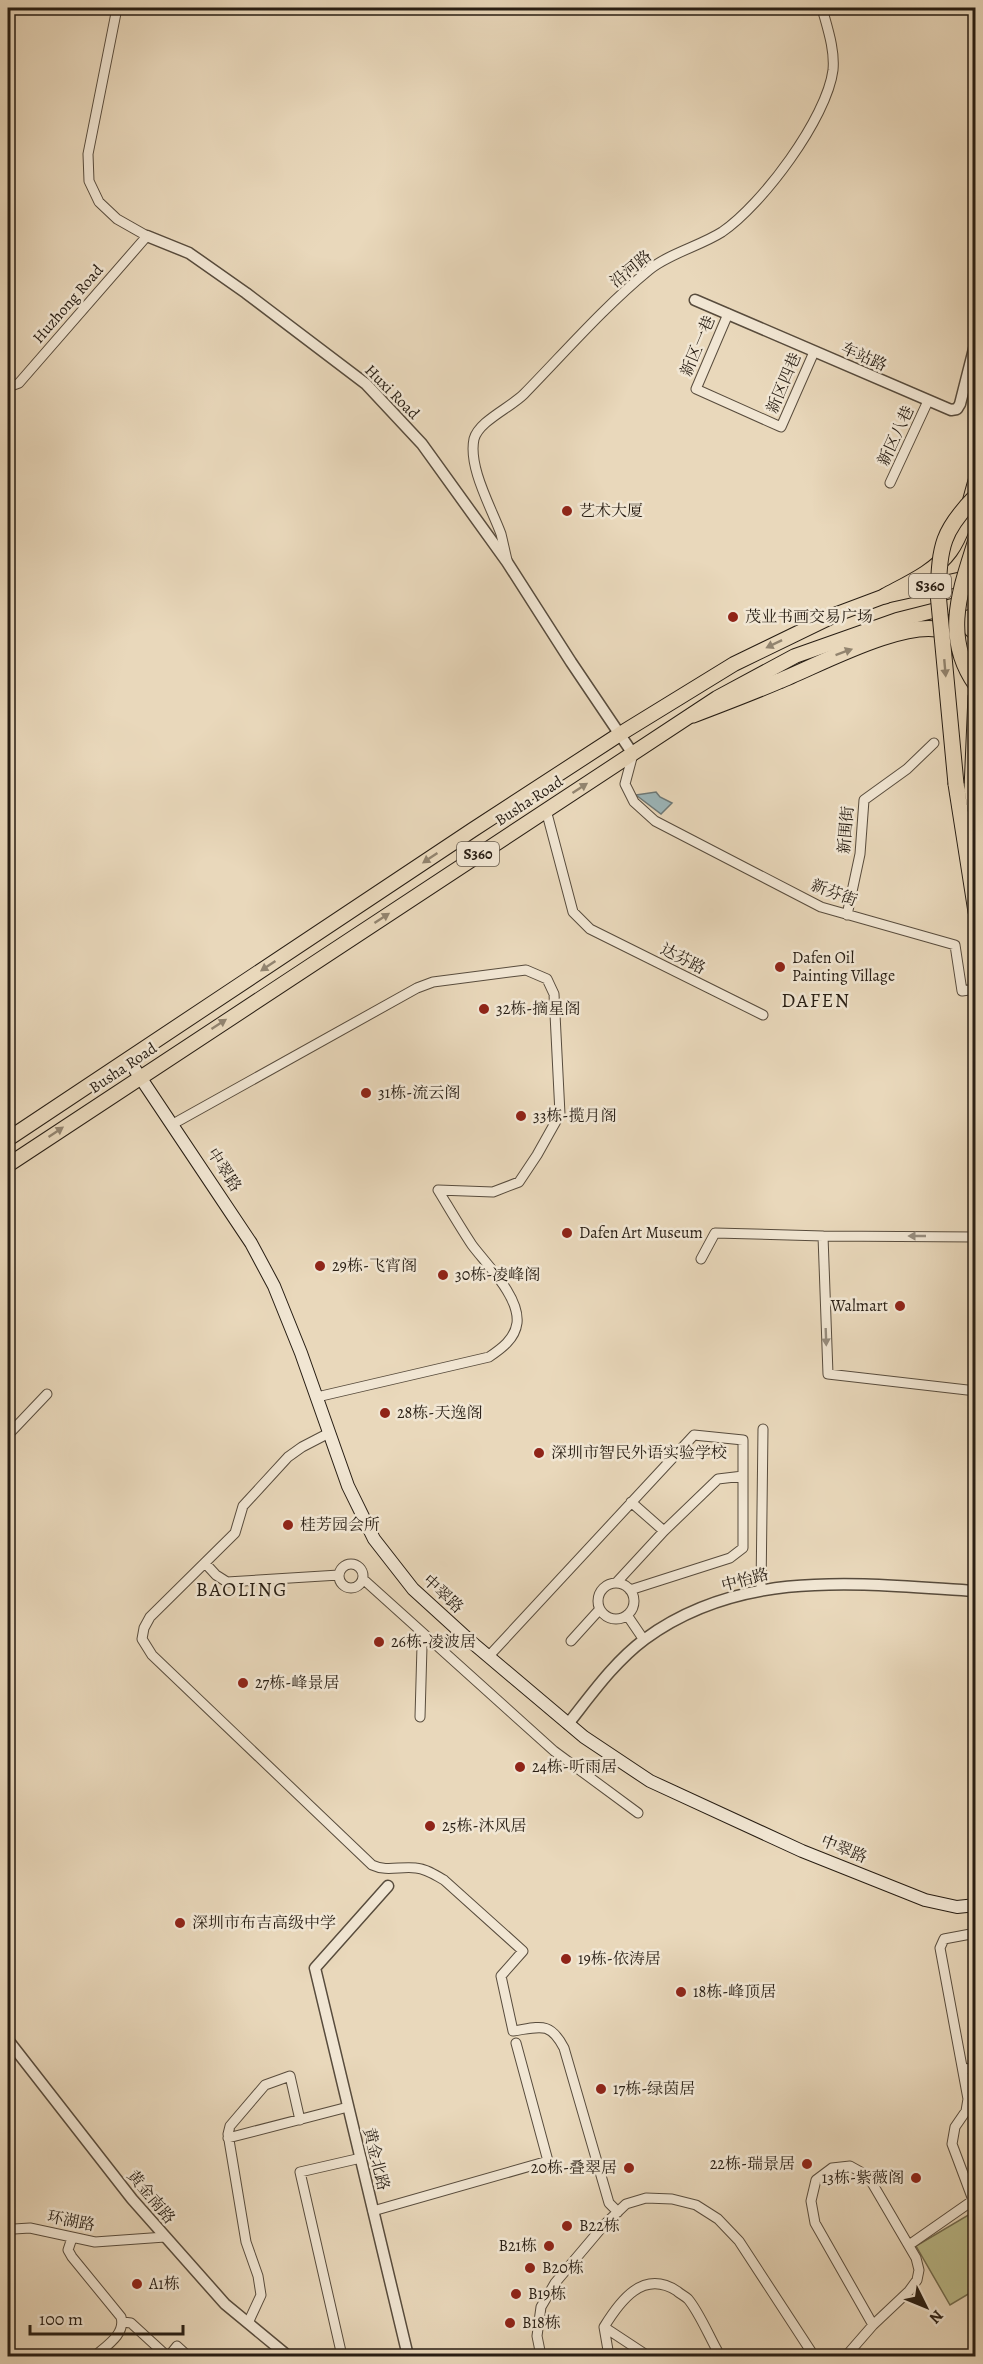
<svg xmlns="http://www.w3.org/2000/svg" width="983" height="2364" font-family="Alegreya,'Noto Serif SC',serif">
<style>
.green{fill:#bcbd8c;stroke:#726d50;stroke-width:1.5}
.water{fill:#9cb7bb;stroke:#6d7978;stroke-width:1.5}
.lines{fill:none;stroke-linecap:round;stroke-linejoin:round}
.minor-casing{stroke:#584c3d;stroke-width:11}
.tertiary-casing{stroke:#584c3d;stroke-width:13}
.secondary-casing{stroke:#271d13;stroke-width:14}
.primary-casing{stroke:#271d13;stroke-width:16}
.trunk-casing{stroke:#271d13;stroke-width:17}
.minor{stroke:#f1e6d3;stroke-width:9}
.tertiary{stroke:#f1e6d3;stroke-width:10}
.secondary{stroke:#f1e6d3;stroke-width:12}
.primary{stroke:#e9d8bb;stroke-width:14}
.trunk{stroke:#e9d8bb;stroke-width:15}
.trunk-bridge-casing{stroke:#271d13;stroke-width:17;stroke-linecap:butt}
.trunk-bridge{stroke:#e9d8bb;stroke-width:15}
.oneway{fill:#92846f}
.oneway2{fill:#968c7d}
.poi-dot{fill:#8f2418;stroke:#f1e6d3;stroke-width:2}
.labels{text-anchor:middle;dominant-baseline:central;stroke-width:5;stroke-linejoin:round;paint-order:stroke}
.shield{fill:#f1e6d3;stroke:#64594d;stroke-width:1.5}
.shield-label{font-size:15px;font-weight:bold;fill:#271d13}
.street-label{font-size:16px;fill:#271d13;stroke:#f1e6d3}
.poi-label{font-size:16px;fill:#271d13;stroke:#f1e6d3;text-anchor:start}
.quarter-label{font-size:20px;letter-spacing:1.5px;fill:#271d13;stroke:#f1e6d3}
</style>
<rect width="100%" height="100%" fill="#e9d8bb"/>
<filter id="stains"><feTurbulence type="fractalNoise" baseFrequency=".00333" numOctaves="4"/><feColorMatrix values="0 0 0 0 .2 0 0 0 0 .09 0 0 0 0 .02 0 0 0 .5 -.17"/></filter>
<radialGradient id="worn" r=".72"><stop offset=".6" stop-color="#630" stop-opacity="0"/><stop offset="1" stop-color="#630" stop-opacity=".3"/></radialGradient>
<path class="green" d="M 970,2214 L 975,2223 L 975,2290 L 950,2305 L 916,2246 Z"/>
<path class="water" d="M 656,792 L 660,797 L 672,803 L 661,814 L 636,795 Z"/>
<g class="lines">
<g class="minor-casing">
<path id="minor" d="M 728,314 L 696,389 L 781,427 L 814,352
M 8,387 L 19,383 L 147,236 L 117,219 L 99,202 L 89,181 L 88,154 L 117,8
M 890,483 L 928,401
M 507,560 C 505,552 503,542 501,534 C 491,507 468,467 474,439 C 479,421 510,408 524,394 C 565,352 604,307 649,270 C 668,254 700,246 722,232 C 762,205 827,118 833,70 C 835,49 827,27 822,8
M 633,754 L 625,784 L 634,802 L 655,821 L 821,907 L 955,945 L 962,991 L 976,989
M 546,810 L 573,912 L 590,929 L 763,1015
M 847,915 L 860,854 L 864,800 L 907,769 L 934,743
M 173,1124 L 417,988 L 433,982 L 526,970 L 547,979 L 554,994 L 560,1114 L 537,1155 L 519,1182 L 493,1192 L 438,1190 C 449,1208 460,1227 472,1245 C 487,1265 520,1297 517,1323 C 515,1339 501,1349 489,1357 L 317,1397
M 976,1237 L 823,1236 L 828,1374 L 976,1391
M 701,1259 L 715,1233 L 823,1236
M 329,1433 L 302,1447 L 288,1457 L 243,1506 L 235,1533 L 150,1617 L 144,1628 L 142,1639 L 152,1655 L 372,1865 C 387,1872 400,1866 416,1868 C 427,1869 435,1875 444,1880 L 523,1951 L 501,1976 L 513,2031 C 540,2027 550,2021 564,2048 L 609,2203 L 618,2212
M 8,1435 L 47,1394
M 631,1502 L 664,1531
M 205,1563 L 216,1575 L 227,1582 L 339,1575
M339 1576a12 12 0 1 1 24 0a12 12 0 1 1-24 0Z
M 363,1579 L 554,1751 L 638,1813
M 616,1583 L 664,1531 L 718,1479 L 743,1476
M598 1601a18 18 0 1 1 36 0a18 18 0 1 1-36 0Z
M 761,1590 L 763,1429
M 627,1615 L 644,1640
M 571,1641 L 600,1609
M 488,1657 L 694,1435 L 743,1440 L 743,1548 L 730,1558 L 630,1590
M 420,1717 L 422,1646 L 426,1636
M 976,1933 L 944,1939 L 940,1948 L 968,2099 L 966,2111 L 955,2127 L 952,2144 L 976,2208
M 963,2069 L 976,2068
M 228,2138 L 348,2107
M 373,2211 L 548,2161 L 516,2043
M 8,2232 L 14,2229 L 30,2228 L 95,2242 L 165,2237
M 72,2238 L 68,2250 L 72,2257 L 121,2317 C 126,2334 106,2346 95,2356
M 909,2245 L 972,2201
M 123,2322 L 131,2323 L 167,2356
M 248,2323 L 261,2295 L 258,2276 L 246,2242 L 228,2134 L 230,2126 L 265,2085 L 290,2076 L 300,2120
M 604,2327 L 648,2356
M 169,2356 L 177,2346 L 188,2356
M 342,2356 L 300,2172 L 361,2158
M 541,2356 L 537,2336 L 541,2307 L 555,2283 L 604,2225 L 626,2204 L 646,2198 L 672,2199 L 696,2205 L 718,2219 L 739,2241 L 814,2356
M 609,2356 L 604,2327 C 620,2301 643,2269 677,2291 C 680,2294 685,2296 688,2299 C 699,2312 709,2336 718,2352 L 718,2356
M 846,2356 L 873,2325 L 909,2291 L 917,2280 L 919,2270 L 916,2258 L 868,2176 L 850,2166 L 832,2168 L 816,2180 L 811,2201 L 815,2223 L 873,2325"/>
</g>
<g class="tertiary-casing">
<path id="tertiary" d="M 147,236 L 189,253 L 246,293 L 366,384 L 422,444 L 507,562 L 571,662 L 633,754
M 695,300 L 951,410 L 957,409 L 960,404 L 976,341
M 568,1724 C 591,1695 614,1662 645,1639 C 743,1567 862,1584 976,1591
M 388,1886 L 315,1968 L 408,2356
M 8,2040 L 132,2199 L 225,2304 L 288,2356"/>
</g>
<g class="secondary-casing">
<path id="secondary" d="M 128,1059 L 251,1243 L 274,1286 L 301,1353 L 348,1486 L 374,1539 L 413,1589 L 469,1640 L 584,1737 L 650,1781 L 802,1851 L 925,1900 L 957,1907 L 976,1905"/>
</g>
<g class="primary-casing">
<path id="primary" d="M 8,1139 L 474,829 L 620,734 L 734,664 L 837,614 L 885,596 L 976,576
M 8,1165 L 717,698 L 795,656 L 897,620 L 976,600"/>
</g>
<g class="trunk-casing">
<path id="trunk" d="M 885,596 C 907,584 935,572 950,551 C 964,531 969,504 976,481
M 976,696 L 972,789 L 976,813
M 693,715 C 722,704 751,693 779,681 C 817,666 906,617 945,631 C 962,637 971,652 976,669
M 956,784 L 976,912"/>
</g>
<use href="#minor" class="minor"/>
<use href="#tertiary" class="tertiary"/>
<use href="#secondary" class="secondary"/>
<use href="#primary" class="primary"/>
<use href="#trunk" class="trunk"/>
<g class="trunk-bridge-casing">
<path id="trunk-bridge" d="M 976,540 C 960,591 942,637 976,685
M 956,784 L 938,593 C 940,545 942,531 976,496"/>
</g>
<use href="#trunk-bridge" class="trunk-bridge"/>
</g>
<defs><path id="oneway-solid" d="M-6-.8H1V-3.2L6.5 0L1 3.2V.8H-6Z" transform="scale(1.5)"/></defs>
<g class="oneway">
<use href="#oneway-solid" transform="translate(774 644) rotate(154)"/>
<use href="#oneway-solid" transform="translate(844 652) rotate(-20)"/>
<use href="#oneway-solid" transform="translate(945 668) rotate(85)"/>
<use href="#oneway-solid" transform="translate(580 788) rotate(-33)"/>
<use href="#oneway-solid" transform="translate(430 858) rotate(146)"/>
<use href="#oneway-solid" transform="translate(382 918) rotate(-33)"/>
<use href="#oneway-solid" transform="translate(268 966) rotate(146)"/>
<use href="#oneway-solid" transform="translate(219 1024) rotate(-33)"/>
<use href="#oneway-solid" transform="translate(56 1132) rotate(-34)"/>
</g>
<g class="oneway2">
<use href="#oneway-solid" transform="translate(917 1236) rotate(-180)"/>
<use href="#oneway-solid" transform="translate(826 1337) rotate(88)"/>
</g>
<g class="poi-dot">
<circle cx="567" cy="511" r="6"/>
<circle cx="733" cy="617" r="6"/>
<circle cx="780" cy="967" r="6"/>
<circle cx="484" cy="1009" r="6"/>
<circle cx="366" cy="1093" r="6"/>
<circle cx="521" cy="1116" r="6"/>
<circle cx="567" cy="1233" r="6"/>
<circle cx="320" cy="1266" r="6"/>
<circle cx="443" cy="1275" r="6"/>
<circle cx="900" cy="1306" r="6"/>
<circle cx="385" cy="1413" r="6"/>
<circle cx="539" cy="1453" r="6"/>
<circle cx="288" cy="1525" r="6"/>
<circle cx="379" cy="1642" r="6"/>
<circle cx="243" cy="1683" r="6"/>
<circle cx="520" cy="1767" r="6"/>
<circle cx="430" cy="1826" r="6"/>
<circle cx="180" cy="1923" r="6"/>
<circle cx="566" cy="1959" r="6"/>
<circle cx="681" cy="1992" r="6"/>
<circle cx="601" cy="2089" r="6"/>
<circle cx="807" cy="2164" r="6"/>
<circle cx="629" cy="2168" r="6"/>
<circle cx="916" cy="2178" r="6"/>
<circle cx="567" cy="2226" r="6"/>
<circle cx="549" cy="2246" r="6"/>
<circle cx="530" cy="2268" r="6"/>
<circle cx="137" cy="2284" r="6"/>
<circle cx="516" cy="2294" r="6"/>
<circle cx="510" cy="2323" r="6"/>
</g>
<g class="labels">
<g class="shield">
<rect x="909" y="574" width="42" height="24" rx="4.5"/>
<rect x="457" y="842" width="42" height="24" rx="4.5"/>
</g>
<g class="shield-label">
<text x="930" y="586">S360</text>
<text x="478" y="854">S360</text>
</g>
<g class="street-label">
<text transform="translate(631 269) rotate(-39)">沿河路</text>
<text transform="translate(68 304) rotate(-49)">Huzhong Road</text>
<text transform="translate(698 346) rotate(-67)">新区一巷</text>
<text transform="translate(864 357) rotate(24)">车站路</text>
<text transform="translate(784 383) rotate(-67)">新区四巷</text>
<text transform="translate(392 392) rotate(45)">Huxi Road</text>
<text transform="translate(896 436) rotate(-65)">新区八巷</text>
<text transform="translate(529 801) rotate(-33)">Busha Road</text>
<text transform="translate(846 830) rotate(-85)">新围街</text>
<text transform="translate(834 893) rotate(21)">新芬街</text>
<text transform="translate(683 959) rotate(27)">达芬路</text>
<text transform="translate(123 1068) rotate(-34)">Busha Road</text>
<text transform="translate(224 1170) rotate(57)">中翠路</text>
<text transform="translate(745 1580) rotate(-15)">中怡路</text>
<text transform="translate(443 1594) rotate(43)">中翠路</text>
<text transform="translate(844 1849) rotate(22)">中翠路</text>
<text transform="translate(376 2159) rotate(76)">黄金北路</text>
<text transform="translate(151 2197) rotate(50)">黄金南路</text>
<text transform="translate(71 2221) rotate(11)">环湖路</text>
</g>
<g class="poi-label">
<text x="579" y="511">艺术大厦</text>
<text x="745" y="617">茂业书画交易广场</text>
<text x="792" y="958">Dafen Oil<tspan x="792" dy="18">Painting Village</tspan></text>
<text x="496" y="1009">32栋-摘星阁</text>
<text x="378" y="1093">31栋-流云阁</text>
<text x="533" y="1116">33栋-揽月阁</text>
<text x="579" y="1233">Dafen Art Museum</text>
<text x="332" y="1266">29栋-飞宵阁</text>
<text x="455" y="1275">30栋-凌峰阁</text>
<text x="888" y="1306" text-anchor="end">Walmart</text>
<text x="397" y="1413">28栋-天逸阁</text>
<text x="551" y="1453">深圳市智民外语实验学校</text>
<text x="300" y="1525">桂芳园会所</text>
<text x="391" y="1642">26栋-凌波居</text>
<text x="255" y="1683">27栋-峰景居</text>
<text x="532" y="1767">24栋-听雨居</text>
<text x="442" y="1826">25栋-沐风居</text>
<text x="192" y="1923">深圳市布吉高级中学</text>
<text x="578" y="1959">19栋-依涛居</text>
<text x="693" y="1992">18栋-峰顶居</text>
<text x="613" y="2089">17栋-绿茵居</text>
<text x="795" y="2164" text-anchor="end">22栋-瑞景居</text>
<text x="617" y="2168" text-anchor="end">20栋-叠翠居</text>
<text x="904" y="2178" text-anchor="end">13栋-紫薇阁</text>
<text x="579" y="2226">B22栋</text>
<text x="537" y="2246" text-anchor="end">B21栋</text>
<text x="542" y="2268">B20栋</text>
<text x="149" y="2284">A1栋</text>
<text x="528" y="2294">B19栋</text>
<text x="522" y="2323">B18栋</text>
</g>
<g class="quarter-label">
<text x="816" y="1000">DAFEN</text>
<text x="242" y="1589">BAOLING</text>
</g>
</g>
<rect width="983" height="2364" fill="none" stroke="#e9d8bb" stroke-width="30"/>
<rect x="9" y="9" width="965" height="2346" fill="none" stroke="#271d13" stroke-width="3"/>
<rect x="15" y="15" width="953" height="2334" fill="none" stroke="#271d13" stroke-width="1.5"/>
<g transform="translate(926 2307) rotate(133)" stroke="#f1e6d3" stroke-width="4.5" paint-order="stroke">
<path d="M0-4.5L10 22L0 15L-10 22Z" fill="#271d13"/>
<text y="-9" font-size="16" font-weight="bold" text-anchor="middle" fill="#271d13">N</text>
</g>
<path d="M30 2325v9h153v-9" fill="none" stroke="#271d13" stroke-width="3"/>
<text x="39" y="2325" font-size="18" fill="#271d13" stroke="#f1e6d3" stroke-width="4.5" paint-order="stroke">100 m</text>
<rect width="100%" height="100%" filter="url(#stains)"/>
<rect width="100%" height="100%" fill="url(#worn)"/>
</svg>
